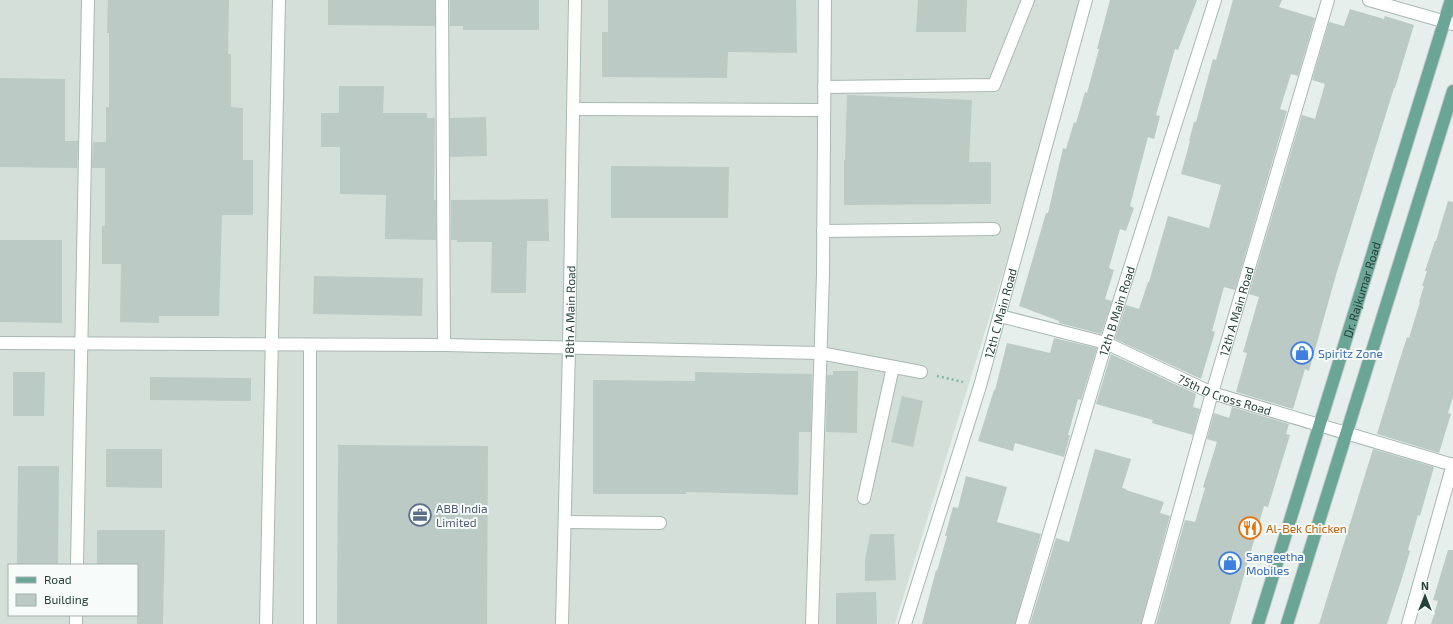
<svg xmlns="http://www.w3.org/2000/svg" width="1453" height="624" font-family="'Exo 2',sans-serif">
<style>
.built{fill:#d4dfda;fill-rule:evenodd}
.building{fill:#bbcac4}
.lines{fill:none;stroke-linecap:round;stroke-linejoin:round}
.minor-casing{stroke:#a8b8b2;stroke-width:14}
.major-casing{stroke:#c2cac8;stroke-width:14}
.path{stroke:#86b3a5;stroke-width:2.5;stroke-dasharray:2 3;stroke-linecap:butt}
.minor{stroke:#fff;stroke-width:12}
.major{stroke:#6aa596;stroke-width:12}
.labels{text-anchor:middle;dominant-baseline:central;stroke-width:4;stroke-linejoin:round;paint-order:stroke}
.street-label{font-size:12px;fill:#24423a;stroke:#f7fbf9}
.shop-label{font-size:12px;fill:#366cbe;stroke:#f7fbf9;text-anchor:start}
.service-label{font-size:12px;fill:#4e5e75;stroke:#f7fbf9;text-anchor:start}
.food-label{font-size:12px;fill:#c56008;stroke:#f7fbf9;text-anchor:start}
</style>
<rect width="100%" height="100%" fill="#e6efeb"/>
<path class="built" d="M 0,0 L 1087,0 L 895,624 L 0,624 ZM 9,565 L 137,565 L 137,615 L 9,615 Z"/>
<path class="building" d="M 108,0 L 229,0 L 228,54 L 231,54 L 231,107 L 243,108 L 243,160 L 253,160 L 253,215 L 222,215 L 219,316 L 159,316 L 159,323 L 120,322 L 121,264 L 102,264 L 102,226 L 105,226 L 105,168 L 92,168 L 93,142 L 106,142 L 106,107 L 109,107 L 109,33 L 107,33 Z
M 328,0 L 435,0 L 435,26 L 328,25 Z
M 450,0 L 539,0 L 539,30 L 463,30 L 463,26 L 450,26 Z
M 608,0 L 796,0 L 797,53 L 728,52 L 727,78 L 602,77 L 602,32 L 608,32 Z
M 918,0 L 967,0 L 966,32 L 916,32 Z
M 1110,0 L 1197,0 L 1178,50 L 1175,49 L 1156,115 L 1160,116 L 1154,139 L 1148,137 L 1138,175 L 1130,206 L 1134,208 L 1126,231 L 1120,229 L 1109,268 L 1114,270 L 1105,299 L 1112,301 L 1101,334 L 1059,323 L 1059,321 L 1019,306 L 1046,213 L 1048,213 L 1063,148 L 1066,149 L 1074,122 L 1076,123 L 1085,92 L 1087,93 L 1099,49 L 1097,49 Z
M 1233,0 L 1282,0 L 1279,7 L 1315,18 L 1298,76 L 1291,74 L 1280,109 L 1287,111 L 1235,290 L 1224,287 L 1212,331 L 1215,332 L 1201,379 L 1115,339 L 1126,305 L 1139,309 L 1148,282 L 1149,282 L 1168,216 L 1209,228 L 1221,185 L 1181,174 L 1190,141 L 1189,141 L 1194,122 L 1196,122 L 1213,59 L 1216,60 Z
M 1350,9 L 1384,19 L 1385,16 L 1414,25 L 1395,88 L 1394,88 L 1336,275 L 1309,371 L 1305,369 L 1293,409 L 1236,392 L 1247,353 L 1243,352 L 1259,297 L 1249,294 L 1302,115 L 1315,119 L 1325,84 L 1312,80 L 1329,22 L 1344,26 Z
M 0,78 L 65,79 L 65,141 L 78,141 L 77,168 L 0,167 Z
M 339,86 L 384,86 L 383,113 L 427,113 L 427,118 L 435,118 L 434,200 L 436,200 L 436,240 L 385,239 L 386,195 L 340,194 L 340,147 L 321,147 L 321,113 L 339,113 Z
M 847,95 L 972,100 L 969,162 L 991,162 L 991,204 L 844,205 L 844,160 L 845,160 Z
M 486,117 L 487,156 L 450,157 L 450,118 Z
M 611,166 L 729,167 L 728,218 L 611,218 Z
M 548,199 L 549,241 L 527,241 L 526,293 L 491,293 L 492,242 L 457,242 L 457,240 L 451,240 L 451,200 Z
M 1448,201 L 1453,202 L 1453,397 L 1448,413 L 1451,414 L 1439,453 L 1377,434 L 1399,362 L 1407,337 L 1409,338 L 1420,302 L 1419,302 L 1424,286 L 1422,286 L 1427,271 L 1425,271 L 1435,241 L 1436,241 Z
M 0,240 L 62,240 L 62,323 L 0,322 Z
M 314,276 L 423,278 L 422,316 L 313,314 Z
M 1054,338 L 1097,348 L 1081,400 L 1078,399 L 1068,435 L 1070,435 L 1064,457 L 1015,443 L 1013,451 L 978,441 L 994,390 L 995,390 L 1007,343 L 1050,353 Z
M 1111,354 L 1196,394 L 1193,407 L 1200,409 L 1193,435 L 1152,423 L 1153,420 L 1096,404 Z
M 833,371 L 858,371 L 857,433 L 826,432 L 827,375 L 833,375 Z
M 13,372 L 45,372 L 44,416 L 13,416 Z
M 695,372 L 812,374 L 811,432 L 799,432 L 798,495 L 686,492 L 686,494 L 593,494 L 593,380 L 695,381 Z
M 150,377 L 251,378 L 251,401 L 150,400 Z
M 902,396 L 923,401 L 913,447 L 891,442 Z
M 1232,407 L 1289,424 L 1286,434 L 1290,435 L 1268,507 L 1264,506 L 1230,624 L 1156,624 L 1185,520 L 1195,522 L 1205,488 L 1203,487 L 1217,442 L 1207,439 L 1214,413 L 1229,418 Z
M 338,445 L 488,446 L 487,624 L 337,624 Z
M 106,449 L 162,449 L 162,488 L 106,487 Z
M 1095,449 L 1131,459 L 1122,488 L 1126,489 L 1126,490 L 1164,502 L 1160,513 L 1170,516 L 1141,624 L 1030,624 L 1056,538 L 1069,542 Z
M 1373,449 L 1434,467 L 1420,516 L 1418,515 L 1408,550 L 1410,551 L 1402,578 L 1387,624 L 1319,624 Z
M 18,466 L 59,466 L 58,565 L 17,565 Z
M 966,476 L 1007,487 L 997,522 L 1041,534 L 1015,624 L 922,624 L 936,570 L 937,571 L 947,536 L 945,536 L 953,507 L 958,508 Z
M 97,530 L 165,530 L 163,624 L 137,624 L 137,565 L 97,565 Z
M 870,534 L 894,534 L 896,580 L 865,581 L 865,560 Z
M 1448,550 L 1453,550 L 1453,624 L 1431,624 L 1438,601 L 1433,600 Z
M 876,592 L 877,624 L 836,624 L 836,593 Z"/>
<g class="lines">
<g class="minor-casing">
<g id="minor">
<path d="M 442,0 L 444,345"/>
<path d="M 1369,0 L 1453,24"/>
<path d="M 824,87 L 994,85 L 1028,0"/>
<path d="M 573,109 L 824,110"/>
<path d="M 823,231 L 994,229"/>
<path id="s1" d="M 1000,316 L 1106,343 L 1212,393 L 1453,465"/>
<path d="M 0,343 L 444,345 L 820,353 L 921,372"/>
<path d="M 864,498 L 893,367"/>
<path d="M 565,522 L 660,523"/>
<path d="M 77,565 L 88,0"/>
<path d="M 76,624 L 76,615"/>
<path d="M 266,624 L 279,0"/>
<path d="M 310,624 L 310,345"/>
<path id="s2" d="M 562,624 L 569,348 L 575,0"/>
<path d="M 812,624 L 823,274 L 825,0"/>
<path id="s3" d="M 905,624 L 980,386 L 1086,0"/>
<path id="s4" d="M 1022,624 L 1106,343 L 1215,0"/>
<path id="s5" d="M 1148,624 L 1212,393 L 1328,0"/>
<path d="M 1408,624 L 1453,464"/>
</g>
</g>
<g class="major-casing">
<g id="major">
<path id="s6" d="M 1258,624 L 1451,0"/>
<path d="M 1287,624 L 1453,91"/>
</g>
</g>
<path class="path" d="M 937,376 L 963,382"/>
<use href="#minor" class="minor"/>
<use href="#major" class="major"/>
</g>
<defs>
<g id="shop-ring" transform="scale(1.15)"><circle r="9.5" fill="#f7fbf9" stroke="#3f7fe0" stroke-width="1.5"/><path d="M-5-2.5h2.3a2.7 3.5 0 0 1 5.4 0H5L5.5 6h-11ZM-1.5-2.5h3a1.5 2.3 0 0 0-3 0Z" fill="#3f7fe0"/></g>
<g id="office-ring" transform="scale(1.15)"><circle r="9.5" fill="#f7fbf9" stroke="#5c6f8a" stroke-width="1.5"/><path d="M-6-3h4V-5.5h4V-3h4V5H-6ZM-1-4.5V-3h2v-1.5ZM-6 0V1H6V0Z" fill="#5c6f8a"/></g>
<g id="restaurant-ring" transform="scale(1.15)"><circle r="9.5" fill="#f7fbf9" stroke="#e8710a" stroke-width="1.5"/><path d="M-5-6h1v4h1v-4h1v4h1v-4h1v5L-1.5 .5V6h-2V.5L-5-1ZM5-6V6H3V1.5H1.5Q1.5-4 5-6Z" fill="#e8710a"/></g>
</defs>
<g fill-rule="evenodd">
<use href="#shop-ring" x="1302" y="353"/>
<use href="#office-ring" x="420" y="515"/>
<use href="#restaurant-ring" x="1250" y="528"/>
<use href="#shop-ring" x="1230" y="563"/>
</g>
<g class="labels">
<g class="street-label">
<text stroke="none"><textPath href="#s6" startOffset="350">Dr. Rajkumar Road</textPath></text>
<text stroke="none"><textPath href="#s4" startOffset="327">12th B Main Road</textPath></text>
<text stroke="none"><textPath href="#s2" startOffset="312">18th A Main Road</textPath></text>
<text stroke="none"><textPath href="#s5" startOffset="325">12th A Main Road</textPath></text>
<text stroke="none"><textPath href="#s3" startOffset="325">12th C Main Road</textPath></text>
<text stroke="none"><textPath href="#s1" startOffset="239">75th D Cross Road</textPath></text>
</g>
<g class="shop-label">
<text x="1318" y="353">Spiritz Zone</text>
<text x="1246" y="556">Sangeetha<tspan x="1246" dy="14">Mobiles</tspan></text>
</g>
<g class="service-label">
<text x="436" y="508">ABB India<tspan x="436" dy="14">Limited</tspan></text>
</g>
<g class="food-label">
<text x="1266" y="528">Al-Bek Chicken</text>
</g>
</g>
<rect x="8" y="564" width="130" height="52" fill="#f7fbf9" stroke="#a3b1ad"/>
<rect x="16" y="577" width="20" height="6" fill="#6aa596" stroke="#a3b1ad"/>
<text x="44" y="584" font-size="12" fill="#24423a">Road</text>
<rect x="16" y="594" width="20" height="12" fill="#bbcac4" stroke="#a3b1ad"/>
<text x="44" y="604" font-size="12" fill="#24423a">Building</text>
<g transform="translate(1425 596)" stroke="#f7fbf9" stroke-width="3" paint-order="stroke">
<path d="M0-3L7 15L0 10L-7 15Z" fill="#24423a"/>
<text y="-6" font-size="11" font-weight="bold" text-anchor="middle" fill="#24423a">N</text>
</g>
</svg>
